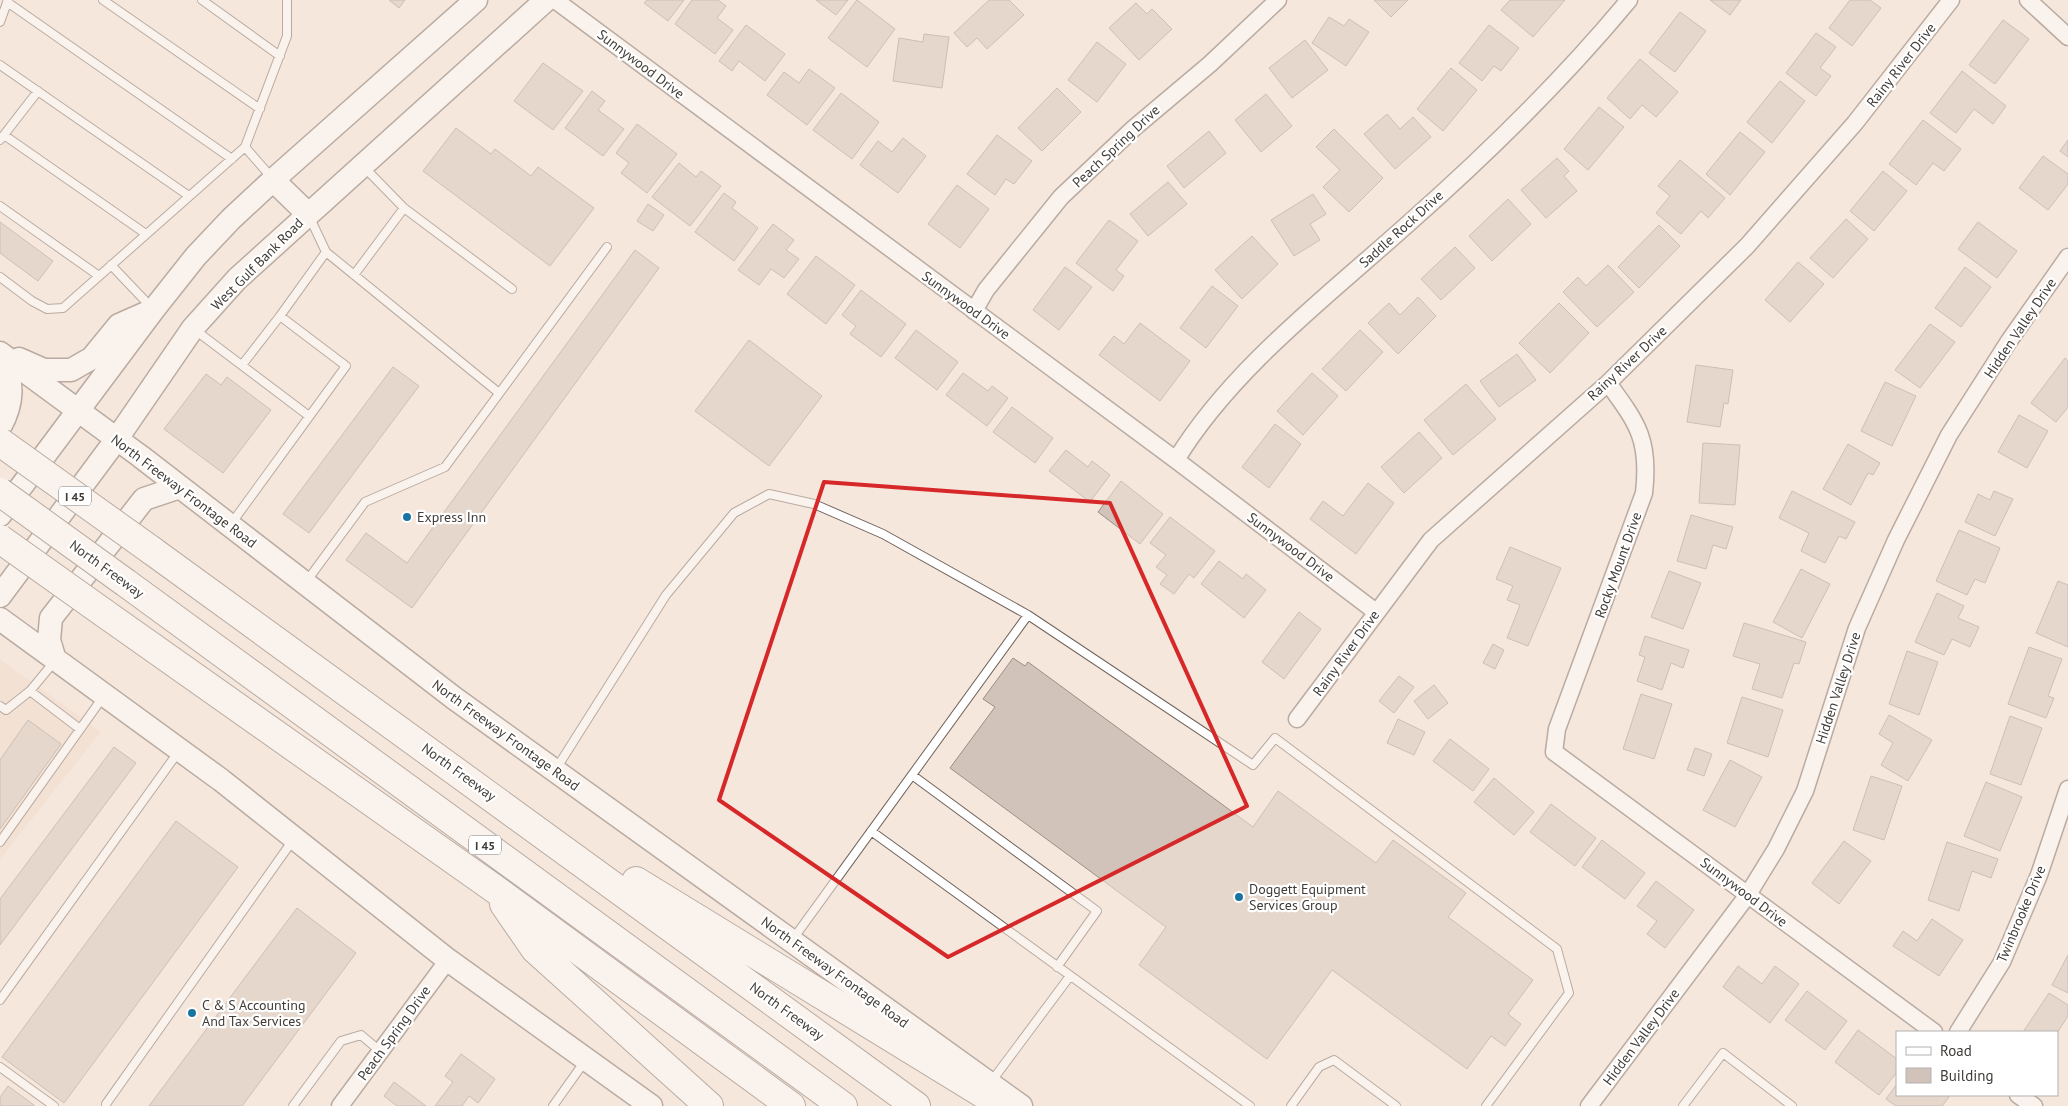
<svg xmlns="http://www.w3.org/2000/svg" width="2068" height="1106" font-family="'PT Sans',sans-serif">
<style>
.built{fill:#efd9ca}
.building{fill:#d1c3b9;stroke:#9b8e84}
.lines{fill:none;stroke-linecap:round;stroke-linejoin:round}
.lane-casing{stroke:#70635b;stroke-width:10}
.street-casing{stroke:#70635b;stroke-width:19}
.secondary-casing{stroke:#70635b;stroke-width:25}
.highway-casing{stroke:#70635b;stroke-width:30}
.lane{stroke:#fff;stroke-width:8}
.street{stroke:#fff;stroke-width:16}
.secondary{stroke:#fff;stroke-width:22}
.highway{stroke:#fff;stroke-width:28}
.highway-bridge-casing{stroke:#70635b;stroke-width:30;stroke-linecap:butt}
.highway-bridge{stroke:#fff;stroke-width:28}
.marked{fill:none;stroke:#d62828;stroke-width:4;stroke-linejoin:round}
.poi-dot{fill:#1a74a3;stroke:#fff;stroke-width:2}
.labels{text-anchor:middle;dominant-baseline:central;stroke-width:4.5;stroke-linejoin:round;paint-order:stroke}
.shield{fill:#fff;stroke:#7a7674;stroke-width:1}
.shield-label{font-size:12px;font-weight:bold;fill:#413c38}
.street-label{font-size:14px;fill:#413c38;stroke:#fff}
.poi-label{font-size:14px;fill:#413c38;stroke:#fff;text-anchor:start}
</style>
<rect width="100%" height="100%" fill="#f6e7dd"/>
<path class="built" d="M 0,659 L 101,732 L 0,859 Z"/>
<path class="building" d="M 389,0 L 405,0 L 399,8 Z
M 647,0 L 684,0 L 668,21 L 644,3 Z
M 692,0 L 718,0 L 726,6 L 717,18 L 733,30 L 715,54 L 675,24 Z
M 816,0 L 848,0 L 836,15 Z
M 857,0 L 895,29 L 867,67 L 828,38 Z
M 989,0 L 1009,0 L 1024,15 L 987,49 L 977,38 L 967,47 L 954,33 Z
M 1374,0 L 1408,0 L 1391,17 Z
M 1510,0 L 1565,0 L 1533,37 L 1501,10 Z
M 1710,0 L 1741,0 L 1730,15 Z
M 1850,0 L 1870,0 L 1881,8 L 1852,46 L 1829,28 Z
M 1136,3 L 1147,14 L 1152,9 L 1172,29 L 1139,60 L 1109,28 Z
M 1680,12 L 1706,31 L 1675,72 L 1649,53 Z
M 1329,17 L 1344,26 L 1349,19 L 1369,32 L 1346,66 L 1312,43 Z
M 2003,20 L 2029,39 L 1995,84 L 1969,65 Z
M 746,25 L 785,54 L 765,81 L 739,61 L 732,71 L 719,61 Z
M 1489,25 L 1519,48 L 1501,71 L 1494,66 L 1482,81 L 1459,63 Z
M 1816,33 L 1836,47 L 1820,68 L 1831,76 L 1816,96 L 1786,73 Z
M 924,34 L 949,37 L 942,88 L 893,81 L 899,38 L 923,42 Z
M 1305,40 L 1328,70 L 1292,98 L 1269,68 Z
M 1097,42 L 1126,64 L 1097,102 L 1068,80 Z
M 1640,59 L 1678,92 L 1656,117 L 1642,105 L 1630,119 L 1607,98 Z
M 543,63 L 583,91 L 553,130 L 514,101 Z
M 1451,68 L 1477,90 L 1443,131 L 1417,109 Z
M 809,69 L 835,88 L 807,125 L 767,95 L 784,72 L 799,83 Z
M 1962,71 L 2006,106 L 1993,124 L 1974,109 L 1956,133 L 1930,113 Z
M 1780,81 L 1805,101 L 1772,143 L 1747,122 Z
M 1057,88 L 1081,112 L 1042,151 L 1018,128 Z
M 592,91 L 605,101 L 598,110 L 624,129 L 603,156 L 565,128 Z
M 841,93 L 879,122 L 852,159 L 813,130 Z
M 1266,94 L 1292,126 L 1261,152 L 1235,120 Z
M 1599,107 L 1624,127 L 1588,170 L 1564,149 Z
M 1387,114 L 1400,129 L 1413,117 L 1431,137 L 1395,169 L 1364,134 Z
M 1923,120 L 1961,149 L 1944,171 L 1933,163 L 1916,185 L 1889,164 Z
M 637,124 L 677,154 L 647,193 L 621,173 L 629,163 L 616,153 Z
M 456,128 L 491,154 L 495,149 L 531,176 L 538,167 L 594,208 L 550,266 L 423,171 Z
M 1334,129 L 1383,178 L 1349,212 L 1323,187 L 1340,170 L 1316,147 Z
M 1209,131 L 1226,153 L 1184,188 L 1167,166 Z
M 1740,132 L 1765,152 L 1730,195 L 1706,174 Z
M 997,135 L 1032,161 L 1014,184 L 1006,179 L 995,195 L 967,174 Z
M 903,138 L 926,156 L 898,193 L 860,165 L 878,141 L 892,152 Z
M 2068,140 L 2068,157 L 2060,151 Z
M 2043,156 L 2068,174 L 2068,184 L 2048,210 L 2019,188 Z
M 1557,158 L 1569,171 L 1564,176 L 1577,191 L 1546,218 L 1521,190 Z
M 1680,160 L 1725,198 L 1708,218 L 1701,211 L 1681,234 L 1656,213 L 1670,196 L 1658,186 Z
M 679,163 L 696,177 L 701,171 L 721,186 L 690,226 L 652,197 Z
M 1883,171 L 1907,191 L 1874,231 L 1850,211 Z
M 1168,182 L 1187,204 L 1148,236 L 1130,214 Z
M 957,185 L 989,209 L 960,248 L 928,224 Z
M 724,193 L 736,202 L 732,208 L 758,228 L 734,261 L 695,232 Z
M 1313,194 L 1326,214 L 1310,224 L 1320,240 L 1294,256 L 1271,220 Z
M 1508,199 L 1531,224 L 1492,261 L 1469,236 Z
M 648,204 L 664,215 L 653,231 L 637,221 Z
M 1846,219 L 1868,239 L 1833,278 L 1810,258 Z
M 1109,220 L 1138,241 L 1116,270 L 1124,276 L 1113,291 L 1076,263 Z
M 0,222 L 53,261 L 38,281 L 0,253 Z
M 1978,222 L 2017,251 L 1997,278 L 1958,249 Z
M 773,224 L 794,240 L 786,250 L 799,259 L 784,278 L 771,269 L 759,285 L 738,270 Z
M 1659,225 L 1680,246 L 1639,288 L 1618,267 Z
M 1252,236 L 1278,264 L 1242,299 L 1215,270 Z
M 1455,247 L 1475,268 L 1441,300 L 1421,279 Z
M 635,250 L 659,268 L 412,608 L 346,560 L 366,533 L 407,563 Z
M 816,256 L 855,285 L 826,324 L 787,294 Z
M 1798,262 L 1824,284 L 1790,322 L 1765,300 Z
M 1608,265 L 1634,292 L 1597,327 L 1563,292 L 1578,277 L 1586,286 Z
M 1065,267 L 1092,287 L 1059,330 L 1033,310 Z
M 1965,267 L 1991,287 L 1961,327 L 1935,308 Z
M 1212,286 L 1238,306 L 1206,348 L 1180,328 Z
M 861,290 L 906,324 L 881,357 L 850,334 L 856,326 L 842,315 Z
M 1418,297 L 1436,316 L 1398,354 L 1368,323 L 1389,303 L 1400,315 Z
M 1559,303 L 1589,333 L 1550,373 L 1519,343 Z
M 1140,323 L 1190,361 L 1160,401 L 1099,355 L 1114,336 L 1124,344 Z
M 1930,324 L 1955,342 L 1920,388 L 1895,370 Z
M 916,330 L 958,362 L 937,390 L 895,358 Z
M 1360,330 L 1383,352 L 1346,391 L 1322,369 Z
M 749,340 L 822,396 L 769,466 L 695,411 Z
M 1517,354 L 1536,380 L 1499,407 L 1480,381 Z
M 2065,358 L 2068,361 L 2068,407 L 2056,422 L 2031,403 Z
M 1696,365 L 1733,370 L 1728,404 L 1724,403 L 1720,427 L 1687,422 Z
M 393,367 L 419,386 L 309,533 L 283,514 Z
M 963,373 L 988,391 L 992,386 L 1008,398 L 987,426 L 946,395 Z
M 1312,373 L 1338,396 L 1303,435 L 1277,411 Z
M 206,374 L 221,385 L 227,377 L 271,410 L 223,473 L 164,429 Z
M 1885,382 L 1916,396 L 1892,446 L 1861,431 Z
M 1466,384 L 1496,419 L 1453,455 L 1424,420 Z
M 1012,407 L 1053,438 L 1035,463 L 993,432 Z
M 2019,415 L 2048,431 L 2027,468 L 1998,452 Z
M 1275,424 L 1301,444 L 1269,488 L 1242,467 Z
M 1419,432 L 1442,458 L 1404,493 L 1381,467 Z
M 1703,443 L 1740,445 L 1735,505 L 1699,503 Z
M 1848,444 L 1880,463 L 1873,475 L 1868,473 L 1851,505 L 1823,489 Z
M 1066,450 L 1088,467 L 1092,461 L 1110,475 L 1090,502 L 1049,471 Z
M 1121,481 L 1163,514 L 1140,544 L 1098,512 Z
M 1368,483 L 1394,503 L 1356,554 L 1310,519 L 1323,501 L 1343,516 Z
M 1792,491 L 1855,522 L 1846,539 L 1839,536 L 1825,563 L 1801,551 L 1809,533 L 1779,518 Z
M 1994,491 L 2013,499 L 1995,536 L 1965,522 L 1978,494 L 1990,500 Z
M 1691,515 L 1733,527 L 1726,549 L 1713,545 L 1706,569 L 1677,561 Z
M 1170,517 L 1215,551 L 1194,578 L 1189,574 L 1174,594 L 1160,584 L 1167,575 L 1156,567 L 1166,555 L 1150,543 Z
M 1959,530 L 2000,548 L 1985,583 L 1975,579 L 1967,595 L 1936,581 Z
M 1510,547 L 1561,568 L 1528,646 L 1507,638 L 1520,605 L 1507,600 L 1513,586 L 1496,579 Z
M 1219,561 L 1243,579 L 1246,574 L 1266,590 L 1244,618 L 1201,584 Z
M 1801,569 L 1830,584 L 1802,638 L 1773,622 Z
M 1669,571 L 1701,583 L 1683,629 L 1651,617 Z
M 2058,581 L 2068,585 L 2068,647 L 2036,633 Z
M 1937,593 L 1964,606 L 1958,618 L 1979,627 L 1970,647 L 1952,639 L 1944,655 L 1915,642 Z
M 1299,612 L 1321,629 L 1284,679 L 1262,662 Z
M 1744,623 L 1806,642 L 1799,664 L 1794,663 L 1782,698 L 1752,689 L 1760,664 L 1733,656 Z
M 1645,636 L 1689,650 L 1683,668 L 1671,663 L 1662,690 L 1637,681 L 1645,657 L 1639,655 Z
M 1493,644 L 1504,650 L 1495,669 L 1483,663 Z
M 2029,647 L 2062,659 L 2048,696 L 2054,698 L 2046,718 L 2008,704 Z
M 1907,651 L 1938,662 L 1919,715 L 1889,704 Z
M 1013,658 L 1025,666 L 1028,662 L 1253,827 L 1278,791 L 1376,863 L 1393,840 L 1466,893 L 1448,917 L 1533,980 L 1508,1014 L 1521,1024 L 1505,1046 L 1491,1036 L 1467,1069 L 1332,970 L 1267,1059 L 1139,965 L 1166,927 L 950,768 L 995,707 L 983,699 Z
M 1399,676 L 1414,687 L 1394,713 L 1379,701 Z
M 1434,685 L 1448,703 L 1428,719 L 1414,701 Z
M 1641,694 L 1672,704 L 1654,759 L 1623,749 Z
M 1742,697 L 1783,710 L 1768,757 L 1727,743 Z
M 1889,715 L 1932,740 L 1908,781 L 1881,765 L 1893,743 L 1879,734 Z
M 2010,716 L 2042,728 L 2021,785 L 1990,774 Z
M 1398,719 L 1425,732 L 1414,755 L 1387,743 Z
M 28,720 L 61,744 L 0,829 L 0,760 Z
M 1450,739 L 1489,769 L 1473,791 L 1433,761 Z
M 114,747 L 136,763 L 0,945 L 0,899 Z
M 1695,748 L 1712,754 L 1704,776 L 1687,770 Z
M 1730,760 L 1762,777 L 1735,827 L 1703,810 Z
M 1871,776 L 1902,786 L 1884,840 L 1853,830 Z
M 1494,778 L 1534,812 L 1514,835 L 1474,802 Z
M 1986,782 L 2022,797 L 2000,851 L 1964,836 Z
M 1551,804 L 1596,838 L 1575,866 L 1530,832 Z
M 176,821 L 238,867 L 64,1103 L 2,1057 Z
M 1602,840 L 1645,873 L 1625,899 L 1582,867 Z
M 1844,841 L 1871,861 L 1839,904 L 1812,883 Z
M 1947,842 L 1998,859 L 1991,878 L 1972,871 L 1959,911 L 1928,900 Z
M 1656,881 L 1694,910 L 1665,948 L 1647,934 L 1657,921 L 1637,906 Z
M 297,908 L 356,953 L 242,1106 L 149,1106 Z
M 1932,919 L 1963,940 L 1939,976 L 1893,946 L 1903,931 L 1917,941 Z
M 2068,955 L 2068,993 L 2052,985 Z
M 1738,966 L 1762,984 L 1775,966 L 1799,984 L 1770,1023 L 1723,987 Z
M 1807,991 L 1847,1021 L 1825,1050 L 1785,1020 Z
M 2049,993 L 2068,1005 L 2068,1016 L 2057,1033 L 2023,1032 Z
M 1858,1030 L 1897,1059 L 1897,1072 L 1879,1095 L 1835,1062 Z
M 461,1054 L 495,1079 L 478,1103 L 469,1096 L 462,1106 L 435,1106 L 453,1082 L 445,1076 Z
M 394,1082 L 426,1106 L 397,1106 L 384,1096 Z
M 1897,1084 L 1897,1095 L 1946,1095 L 1949,1097 L 1942,1106 L 1896,1106 L 1886,1099 Z
M 8,1086 L 34,1105 L 34,1106 L 0,1106 L 0,1097 Z"/>
<g class="lines">
<g class="lane-casing">
<path id="lane" d="M 103,0 L 260,109
M 202,0 L 280,56
M 7,2 L 232,159
M 0,22 L 8,0
M 0,65 L 189,196
M 4,135 L 146,234
M 0,140 L 38,91
M 364,167 L 404,208 L 512,289
M 272,178 L 245,147 L 287,36 L 287,0
M 0,206 L 99,276
M 310,218 L 326,252 L 499,393
M 111,265 L 152,308
M 354,275 L 404,208
M 0,277 L 32,301 L 47,309 L 63,308 L 245,147
M 280,316 L 326,252
M 195,330 L 309,416
M 231,524 L 346,366 L 280,316 L 242,365
M 306,582 L 365,502 L 445,467 L 607,247
M 30,691 L 54,662
M 0,706 L 6,710 L 30,691 L 80,729
M 556,769 L 666,595 L 734,513 L 769,494 L 814,504 L 883,534 L 1028,615
M 912,775 L 1097,911 L 1057,967
M 871,831 L 1250,1106
M 0,842 L 103,697
M 793,939 L 1028,615 L 1253,765 L 1275,738 L 1557,949 L 1569,993 L 1486,1106
M 0,1000 L 179,751
M 0,1067 L 54,1106
M 991,1082 L 1070,976
M 106,1104 L 293,840
M 293,1106 L 341,1041 L 361,1035 L 380,1051
M 553,1106 L 585,1061
M 1291,1106 L 1319,1067 L 1334,1060 L 1396,1106
M 1683,1106 L 1723,1053 L 1792,1106"/>
</g>
<g class="street-casing">
<path id="street" d="M 555,0 L 1176,460 L 1376,612
M 2028,0 L 2068,37
M 974,311 L 986,290 L 1061,197 L 1134,128 L 1210,64 L 1278,0
M 1608,383 C 1638,424 1650,440 1644,493 L 1557,729 L 1554,752 L 1934,1032
M 1176,460 C 1232,368 1329,295 1409,223 C 1487,154 1562,81 1629,0
M 1297,719 L 1431,540 L 1608,383 L 1747,246 L 1855,123 L 1951,0
M 1958,1032 L 2002,962 L 2039,875 L 2068,789
M 2018,1095 L 2034,1106
M 340,1106 L 448,960
M 1589,1106 L 1747,896 L 1776,849 L 1805,791 L 1857,628 L 1896,540 L 1949,435 L 2009,341 L 2068,257"/>
</g>
<g class="secondary-casing">
<path id="secondary" d="M 273,180 L 308,214
M 0,353 L 140,456 L 454,698 L 1021,1106
M 0,358 C 15,380 13,404 0,427
M 19,359 L 44,370 L 71,370 L 92,358 L 119,325 L 153,310
M 0,515 L 154,309 L 196,256 L 231,219 L 273,180 L 476,0
M 0,596 L 116,440 L 193,328 L 237,279 L 546,0
M 0,619 L 221,780 L 448,960 L 651,1106
M 55,660 L 49,640 L 51,618 L 144,499 L 180,487"/>
</g>
<g class="highway-casing">
<path id="highway" d="M 151,550 L 916,1106
M 126,583 L 843,1106
M 104,613 L 492,887 L 791,1106
M 636,881 L 1003,1106
M 504,904 L 535,949 L 709,1106"/>
</g>
<use href="#lane" class="lane"/>
<use href="#street" class="street"/>
<use href="#secondary" class="secondary"/>
<use href="#highway" class="highway"/>
<g class="highway-bridge-casing">
<path id="highway-bridge" d="M 0,442 L 151,550
M 0,492 L 126,583
M 0,539 L 104,613"/>
</g>
<use href="#highway-bridge" class="highway-bridge"/>
</g>
<path d="M0 0H2068V1106H0ZM 824,482 L 1110,503 L 1247,806 L 948,957 L 719,800 Z" fill="#f6e7dd" fill-opacity=".55" fill-rule="evenodd"/>
<path class="marked" d="M 824,482 L 1110,503 L 1247,806 L 948,957 L 719,800 Z"/>
<g class="poi-dot">
<circle cx="407" cy="517" r="5"/>
<circle cx="1239" cy="897" r="5"/>
<circle cx="192" cy="1013" r="5"/>
</g>
<g class="labels">
<g class="shield">
<rect x="59" y="486.5" width="32" height="19" rx="4"/>
<rect x="469" y="835.5" width="32" height="19" rx="4"/>
</g>
<g class="shield-label">
<text x="75" y="496">I 45</text>
<text x="485" y="845">I 45</text>
</g>
<g class="street-label">
<text transform="translate(641 64) rotate(37)">Sunnywood Drive</text>
<text transform="translate(1901 65) rotate(-52)">Rainy River Drive</text>
<text transform="translate(1116 146) rotate(-43)">Peach Spring Drive</text>
<text transform="translate(1401 229) rotate(-42)">Saddle Rock Drive</text>
<text transform="translate(257 264) rotate(-45)">West Gulf Bank Road</text>
<text transform="translate(966 305) rotate(36)">Sunnywood Drive</text>
<text transform="translate(2020 328) rotate(-56)">Hidden Valley Drive</text>
<text transform="translate(1627 363) rotate(-43)">Rainy River Drive</text>
<text transform="translate(184 491) rotate(37)">North Freeway Frontage Road</text>
<text transform="translate(1291 547) rotate(37)">Sunnywood Drive</text>
<text transform="translate(1618 565) rotate(-70)">Rocky Mount Drive</text>
<text transform="translate(107 569) rotate(36)">North Freeway</text>
<text transform="translate(1346 653) rotate(-54)">Rainy River Drive</text>
<text transform="translate(1838 688) rotate(-72)">Hidden Valley Drive</text>
<text transform="translate(506 735) rotate(36)">North Freeway Frontage Road</text>
<text transform="translate(459 772) rotate(36)">North Freeway</text>
<text transform="translate(1744 892) rotate(37)">Sunnywood Drive</text>
<text transform="translate(2021 914) rotate(-67)">Twinbrooke Drive</text>
<text transform="translate(835 972) rotate(36)">North Freeway Frontage Road</text>
<text transform="translate(787 1011) rotate(36)">North Freeway</text>
<text transform="translate(394 1033) rotate(-54)">Peach Spring Drive</text>
<text transform="translate(1641 1037) rotate(-53)">Hidden Valley Drive</text>
</g>
<g class="poi-label">
<text x="417" y="517">Express Inn</text>
<text x="1249" y="889">Doggett Equipment<tspan x="1249" dy="16">Services Group</tspan></text>
<text x="202" y="1005">C &amp; S Accounting<tspan x="202" dy="16">And Tax Services</tspan></text>
</g>
</g>
<rect x="1896" y="1031" width="162" height="65" fill="#ffffff" stroke="#b3b1af"/>
<rect x="1906" y="1047" width="25" height="8" fill="#ffffff" stroke="#b3b1af"/>
<text x="1940" y="1056" font-size="15" fill="#413c38">Road</text>
<rect x="1906" y="1068" width="25" height="15" fill="#d1c3b9" stroke="#b3b1af"/>
<text x="1940" y="1081" font-size="15" fill="#413c38">Building</text>
</svg>
